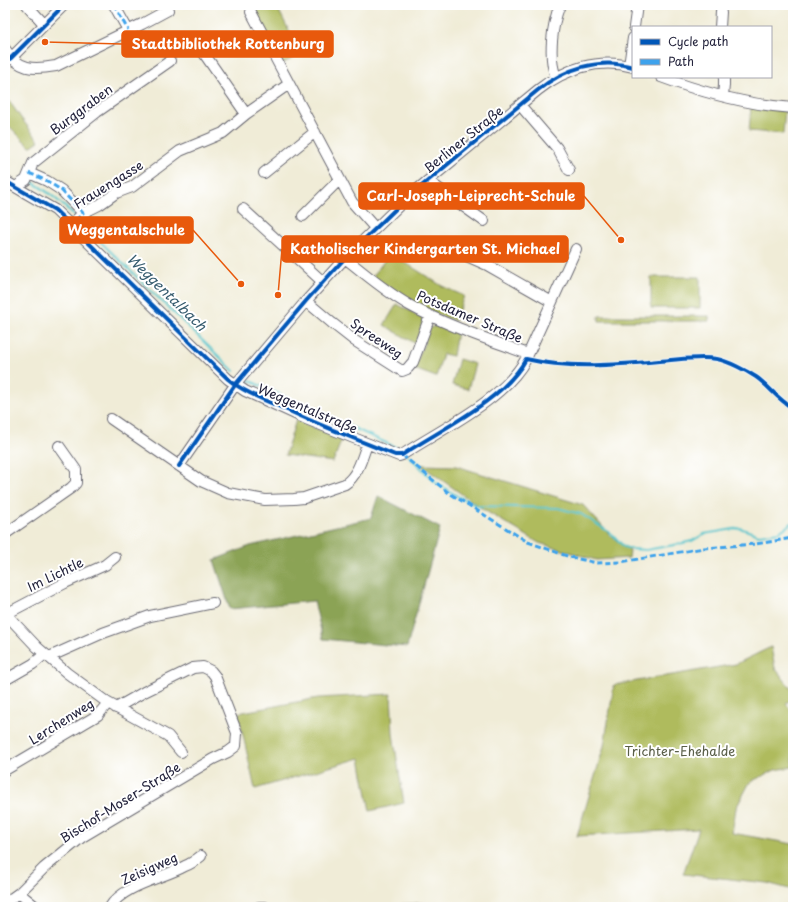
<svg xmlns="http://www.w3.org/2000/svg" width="798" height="912" font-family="'Playpen Sans',sans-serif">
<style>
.green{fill:#afbb5d;stroke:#686e4c}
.forest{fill:#8ba354;stroke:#566248}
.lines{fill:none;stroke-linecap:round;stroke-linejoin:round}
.stream{stroke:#59c6ce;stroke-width:2}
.minor-casing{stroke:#6a6972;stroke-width:12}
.minor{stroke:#fff;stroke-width:10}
.quiet{stroke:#3ea2ec;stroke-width:3;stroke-dasharray:6 3;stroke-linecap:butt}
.cycleway-casing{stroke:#fff;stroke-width:6}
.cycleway{stroke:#0057b8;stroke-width:4}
.labels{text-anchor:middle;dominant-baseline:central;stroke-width:4;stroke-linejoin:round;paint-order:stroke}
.street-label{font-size:13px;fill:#22223b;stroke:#fff}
.park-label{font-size:13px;fill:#5a5f49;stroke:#fff}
.water-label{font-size:14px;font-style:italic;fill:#355b6e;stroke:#fff}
.leader{fill:none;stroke:#e8590c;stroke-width:1.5}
.callout-dot{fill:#e8590c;stroke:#fff;stroke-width:1.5}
.callout{fill:#e8590c;stroke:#e8590c;stroke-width:1.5}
.callout-label{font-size:14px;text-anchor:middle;font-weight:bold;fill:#fff}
</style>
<rect width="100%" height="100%" fill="#fff"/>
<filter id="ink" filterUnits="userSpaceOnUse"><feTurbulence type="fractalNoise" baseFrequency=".025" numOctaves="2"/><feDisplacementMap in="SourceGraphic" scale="8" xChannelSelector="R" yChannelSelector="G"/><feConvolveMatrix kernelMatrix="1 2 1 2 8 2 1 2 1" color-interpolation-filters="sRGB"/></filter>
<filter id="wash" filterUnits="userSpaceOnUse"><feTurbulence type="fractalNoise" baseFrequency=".012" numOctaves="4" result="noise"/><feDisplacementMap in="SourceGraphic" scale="16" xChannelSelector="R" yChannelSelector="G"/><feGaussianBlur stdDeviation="0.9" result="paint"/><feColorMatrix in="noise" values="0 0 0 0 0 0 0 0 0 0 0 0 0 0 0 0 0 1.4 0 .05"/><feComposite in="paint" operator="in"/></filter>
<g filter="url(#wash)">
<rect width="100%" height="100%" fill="#f0ecd7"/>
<path class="green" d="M 266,5 L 276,5 L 301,54 L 282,64 L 255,11 Z
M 5,95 L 21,118 L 39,141 L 30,147 L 5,122 Z
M 751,107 L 785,111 L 783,134 L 749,131 Z
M 390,253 L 442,286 L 464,296 L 455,321 C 424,310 399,296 373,276 Z
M 651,277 L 700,277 L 700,308 L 651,308 Z
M 397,304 L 423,318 L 423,320 L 416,344 L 384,325 Z
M 599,316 L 709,316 L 709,321 L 599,321 Z
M 437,325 L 457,331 L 453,356 L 443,354 L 436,377 L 414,369 L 430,328 Z
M 459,359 L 475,364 L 468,389 L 452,385 Z
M 296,420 L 342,439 L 333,462 L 285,455 Z
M 421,465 L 456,466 L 583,505 L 611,536 L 630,551 L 629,558 L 596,560 L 539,543 L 484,510 Z
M 771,647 L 775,668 L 793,691 L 793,699 L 786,703 L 793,713 L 793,767 L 775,770 L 750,782 L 736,808 L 732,833 L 793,844 L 793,890 L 767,883 L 683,874 L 699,829 L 577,836 L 604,746 L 614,685 L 736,664 Z
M 391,694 L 393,734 L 404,803 L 370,811 L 360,758 L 255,789 L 238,713 L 318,698 Z
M 16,902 L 28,907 L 5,907 Z"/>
<path class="forest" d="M 378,496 L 440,528 L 407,647 L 323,639 L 314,601 L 230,609 L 214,560 L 250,546 L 371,518 Z
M 420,903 L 466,907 L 380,907 L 380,906 Z"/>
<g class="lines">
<path class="stream" d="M 30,181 C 47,190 62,204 76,217
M 80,222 L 234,371
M 248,380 L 404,451
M 408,455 L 435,482 L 459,497 L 478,506 L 558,508 L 581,514 L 612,534 L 624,547 L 631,549 L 646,550 L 674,545 L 692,541 L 704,534 L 740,528 L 759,535 L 779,532 L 793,522"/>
</g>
</g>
<g filter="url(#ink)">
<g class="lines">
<g class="minor-casing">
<path id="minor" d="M 27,5 L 44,24
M 114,5 L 128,30
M 251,12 L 352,202 L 375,228
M 634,27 L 637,5
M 720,27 L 721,12
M 5,49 C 19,70 32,70 56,66 L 142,24 L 168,10
M 203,52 L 246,114
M 5,62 L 11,58 L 64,5
M 629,66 L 633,38
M 556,77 C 548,58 552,24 560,5
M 661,77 C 704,93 748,105 793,108
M 723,96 L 724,85 L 724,77
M 520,105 L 557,148 L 569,170
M 29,173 L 47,181 L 61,190 L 83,213
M 264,173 L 315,132
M 5,181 L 55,210 L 228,379 L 245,391 L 306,419 L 399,456 L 402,455 C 441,429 503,401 526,359 L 576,249
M 428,181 L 484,221
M 17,186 L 26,180 L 33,163 L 38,159 L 97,112 L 170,61
M 243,209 L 323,282
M 303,216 L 339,180
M 71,225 L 83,213 L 99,205 L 116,193 L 132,187 L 180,151 L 223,133 L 246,114 L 289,84
M 437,243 L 487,265 L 552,302
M 345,258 C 366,275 386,292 409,305 C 447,326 488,339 528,354
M 306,301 L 332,323 L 355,341 L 402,371 L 407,369 L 413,362 L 430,316
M 111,419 L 201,481 L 228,493 L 265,500 L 294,499 L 304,498 L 345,484 C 358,475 362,458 367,444
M 179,466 L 235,385 L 306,301 L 345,258 L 407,198 L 538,90 C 564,69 599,57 633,67
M 5,534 L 71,488 L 76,483 L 76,470 L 59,446
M 5,613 L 37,647 L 67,673 L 108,703 L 168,736 L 181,752
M 6,614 L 65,583 L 105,565 L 115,557
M 49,657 L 103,633 L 150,616 L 213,603
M 5,680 L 33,664 L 45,654
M 5,770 L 98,715 L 108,703
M 19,893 L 36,907
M 5,903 L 19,893 L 44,868 L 82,837 L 213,759 L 228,752 L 236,746 L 237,733 L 215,676 L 211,671 L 203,667 L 193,668 L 144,692 L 116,708
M 110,907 C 123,885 164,878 185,866 C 191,864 196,860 201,856
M 259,907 L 265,907"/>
</g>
<use href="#minor" class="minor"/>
<path class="quiet" d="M 114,5 L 128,30
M 29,173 L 47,181 L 61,190 L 83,213 L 71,225
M 402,455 L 449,493 L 528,542 L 570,557 L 597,563 L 621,562 L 704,548 L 756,544 L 793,538"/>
<g class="cycleway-casing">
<path id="cycleway" d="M 5,62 L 11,58 L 64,5
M 5,181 L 55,210 L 228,379 C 245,393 265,400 285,409 C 321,426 358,440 395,455 L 402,455 C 441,429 503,401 526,359 C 568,369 617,365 659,361 C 678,360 699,356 717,359 C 728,361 747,371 756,377 C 769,386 778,400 793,408
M 179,466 L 235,385 L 306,301 L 345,258 L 407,198 L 538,90 C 564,69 599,57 633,67"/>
</g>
<use href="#cycleway" class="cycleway"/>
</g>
</g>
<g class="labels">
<g class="street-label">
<text transform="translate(81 109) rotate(-37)">Burggraben</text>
<text transform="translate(463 139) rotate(-39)">Berliner Straße</text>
<text transform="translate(108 184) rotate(-32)">Frauengasse</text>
<text transform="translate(470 316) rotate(23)">Potsdamer Straße</text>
<text transform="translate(377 338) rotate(34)">Spreeweg</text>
<text transform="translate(308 408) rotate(23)">Weggentalstraße</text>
<text transform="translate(55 574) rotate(-26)">Im Lichtle</text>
<text transform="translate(61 721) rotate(-32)">Lerchenweg</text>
<text transform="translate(120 802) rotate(-32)">Bischof-Moser-Straße</text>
<text transform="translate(149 868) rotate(-24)">Zeisigweg</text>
</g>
<g class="park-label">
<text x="680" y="750">Trichter-Ehehalde</text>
</g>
<g class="water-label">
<text transform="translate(167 292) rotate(44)">Weggentalbach</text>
</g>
</g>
<path class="leader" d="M45 42L122 44M621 240L584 196M241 284L193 230M278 295L282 249"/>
<g class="callout-dot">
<circle cx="45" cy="42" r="4"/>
<circle cx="621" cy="240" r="4"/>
<circle cx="241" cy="284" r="4"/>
<circle cx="278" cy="295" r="4"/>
</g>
<g class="callout">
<rect x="122" y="31" width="211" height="26" rx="4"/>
<rect x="359" y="183" width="225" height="26" rx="4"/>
<rect x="60" y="217" width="133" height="26" rx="4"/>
<rect x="282" y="236" width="286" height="26" rx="4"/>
</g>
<g class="callout-label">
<text x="228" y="49">Stadtbibliothek Rottenburg</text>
<text x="471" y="201">Carl-Joseph-Leiprecht-Schule</text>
<text x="126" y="235">Weggentalschule</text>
<text x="425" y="254">Katholischer Kindergarten St. Michael</text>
</g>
<rect width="798" height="912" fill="none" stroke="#fff" stroke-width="20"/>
<rect x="632" y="26" width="140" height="52" fill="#ffffff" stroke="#a7a7b1"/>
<rect x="640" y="39" width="20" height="6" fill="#0057b8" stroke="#a7a7b1"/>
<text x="668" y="46" font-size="12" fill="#22223b">Cycle path</text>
<rect x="640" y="59" width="20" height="6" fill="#3ea2ec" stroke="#a7a7b1"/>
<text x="668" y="66" font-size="12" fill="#22223b">Path</text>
</svg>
